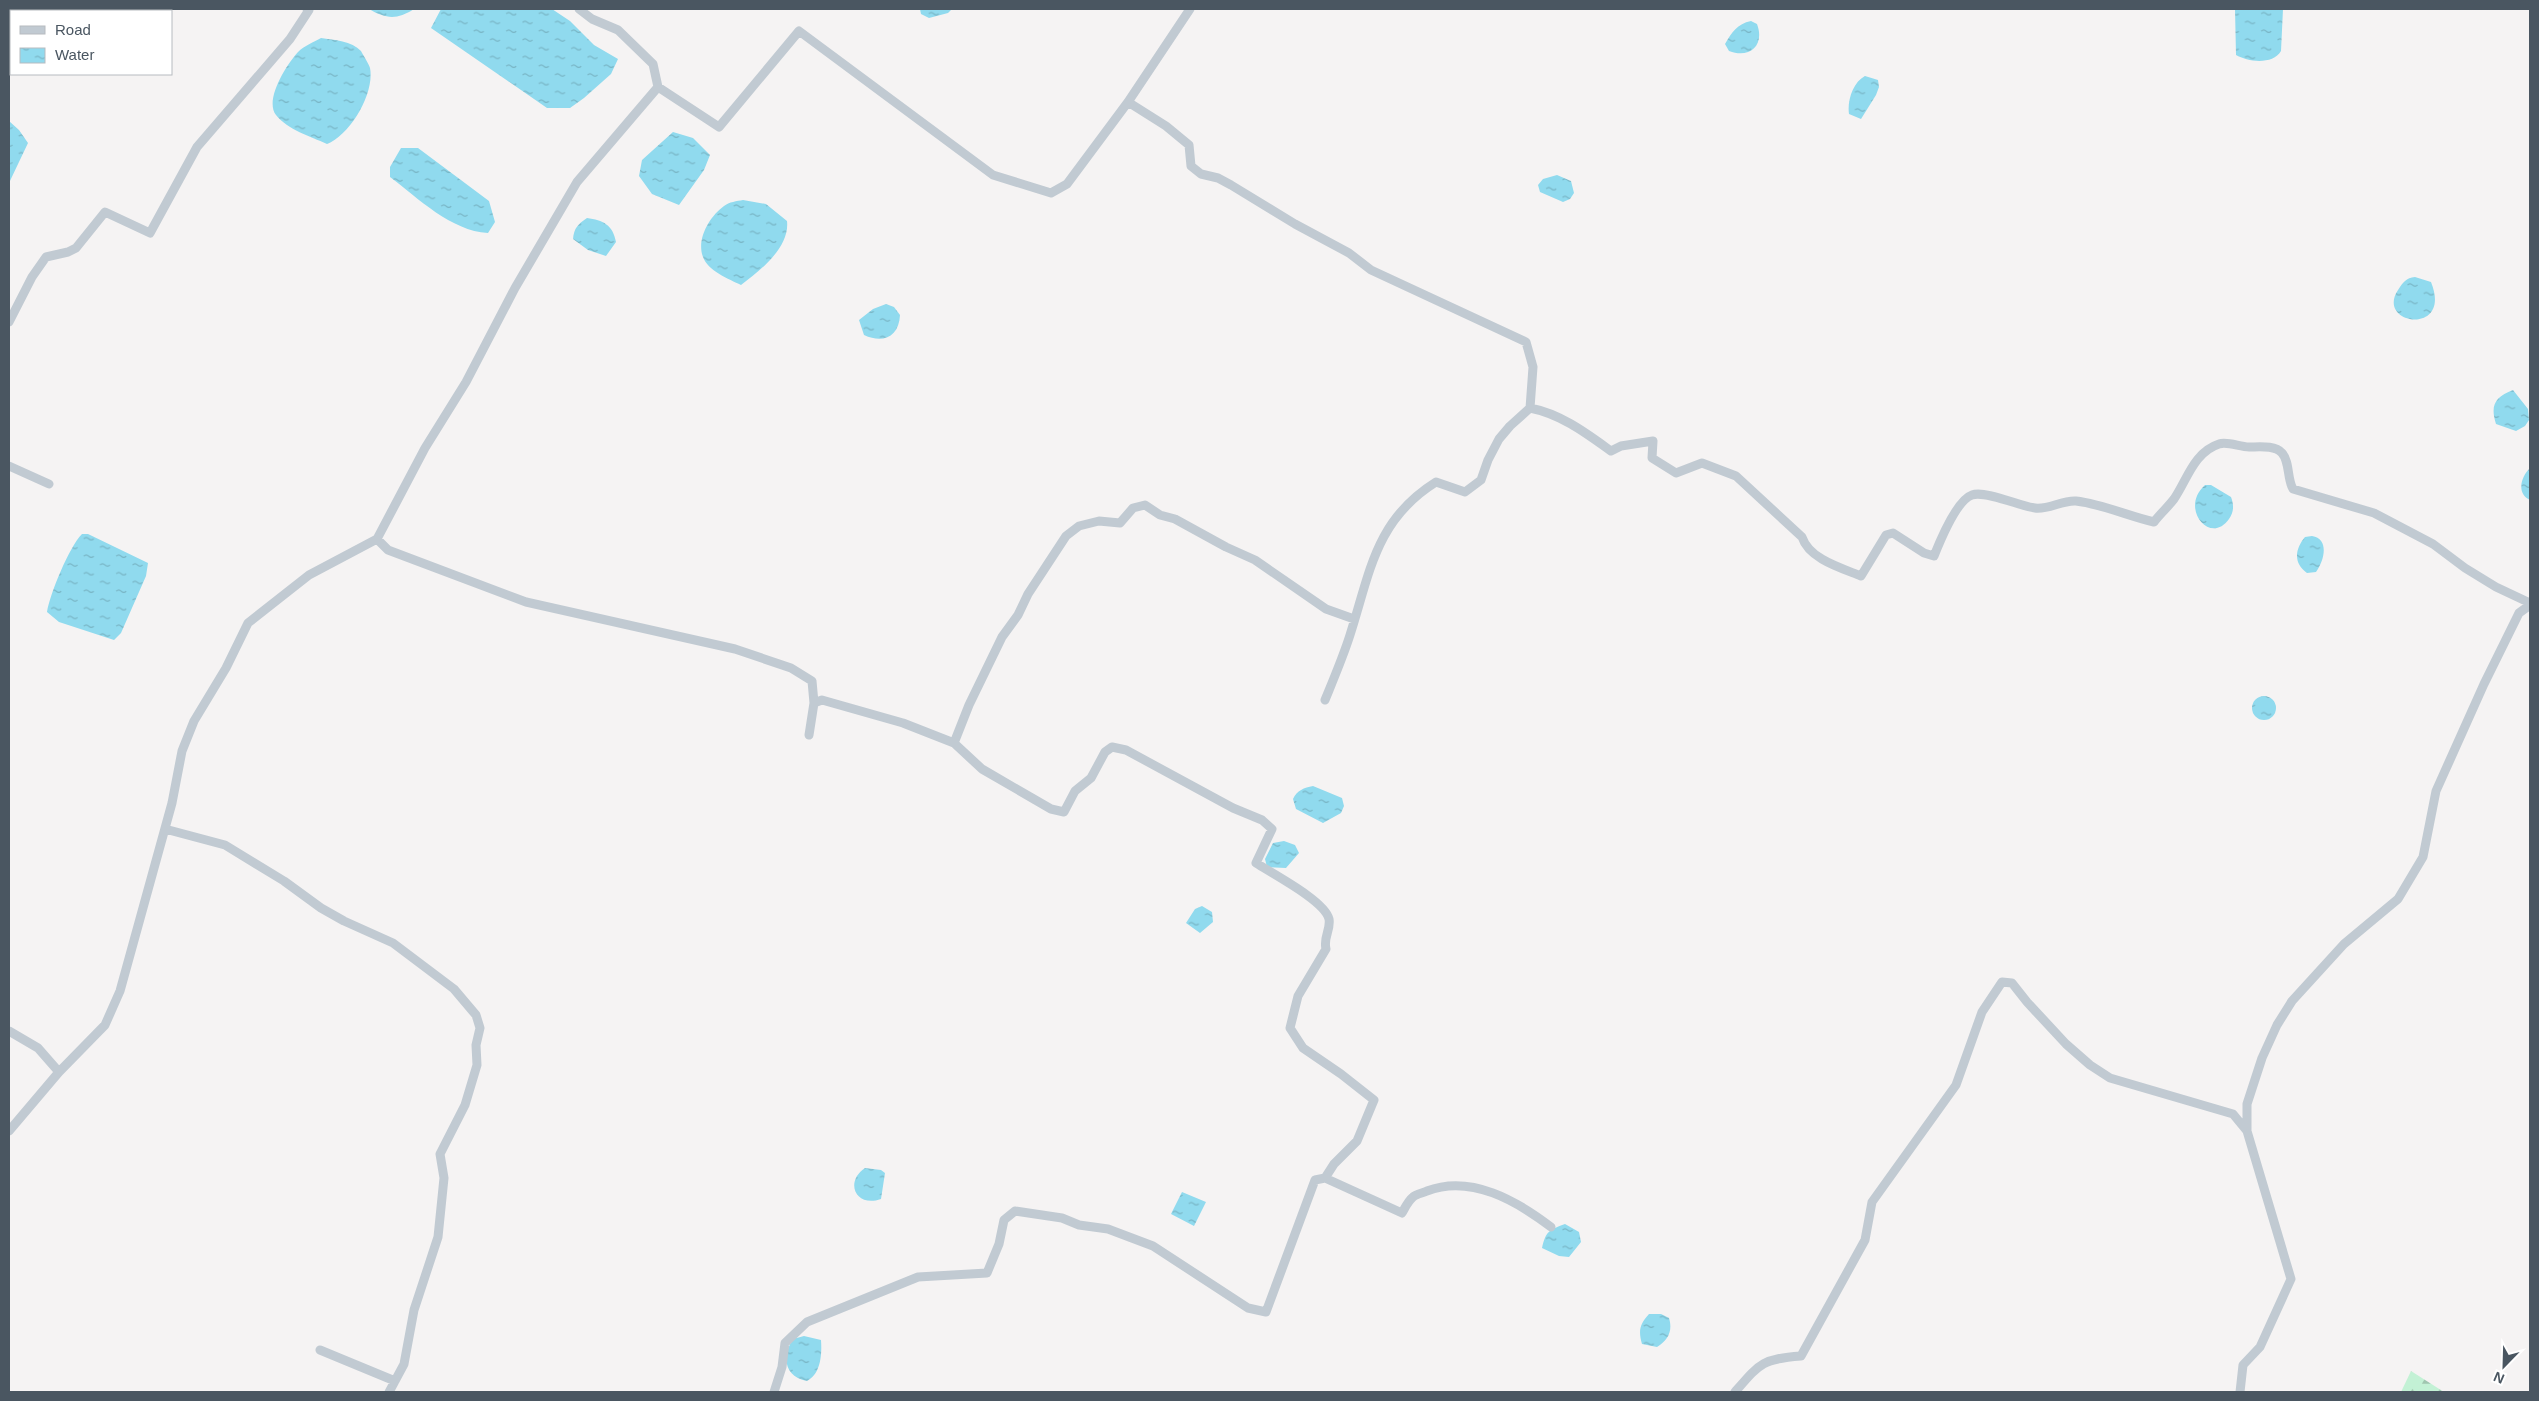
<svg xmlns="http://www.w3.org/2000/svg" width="2539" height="1401" font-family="Helvetica,sans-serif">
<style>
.forest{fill:url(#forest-firs)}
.water{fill:url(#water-ripples)}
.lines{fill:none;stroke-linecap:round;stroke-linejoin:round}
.street{stroke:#c1cad2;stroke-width:9}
</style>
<defs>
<pattern id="forest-firs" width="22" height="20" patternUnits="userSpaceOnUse" patternTransform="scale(1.25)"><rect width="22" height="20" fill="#c3f1d5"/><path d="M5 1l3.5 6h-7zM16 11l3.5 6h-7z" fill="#a0c6b0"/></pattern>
<pattern id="water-ripples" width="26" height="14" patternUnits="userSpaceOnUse" patternTransform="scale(1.25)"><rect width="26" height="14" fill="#90daee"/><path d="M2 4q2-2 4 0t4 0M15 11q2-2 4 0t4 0" fill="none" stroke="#78b4c4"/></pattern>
</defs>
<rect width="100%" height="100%" fill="#f5f3f3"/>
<path class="forest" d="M 2411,1371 L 2444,1392 L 2401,1392 Z"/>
<path class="water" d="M 369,9 L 414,9 C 397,20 386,19 369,9 Z
M 441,9 L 552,9 L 570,21 L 594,45 L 618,59 L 611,74 L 584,98 L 570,108 L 547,108 L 431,28 Z
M 920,9 L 952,9 L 948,13 L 929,18 L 921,14 Z
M 2235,9 L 2283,9 L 2281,51 C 2273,65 2248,62 2236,55 Z
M 1751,21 L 1757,24 C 1765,45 1750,59 1729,51 L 1725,44 C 1732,32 1737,24 1751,21 Z
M 321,38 C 334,40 352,41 361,51 C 363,55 369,64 370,68 C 375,93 350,135 327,144 C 310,136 288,130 276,115 C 264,100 287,64 298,52 C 304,46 314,42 321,38 Z
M 1865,76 L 1878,80 L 1879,87 L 1876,95 L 1861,119 L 1849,114 C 1847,101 1853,82 1865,76 Z
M 9,121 L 19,130 L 28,143 L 9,183 Z
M 673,132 L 693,138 L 710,155 L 704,170 L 679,205 L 652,194 L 639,176 L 642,160 Z
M 401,148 L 418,148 L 489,201 L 495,222 L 488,233 C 451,231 418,198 390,177 L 390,167 Z
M 1557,175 L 1571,181 L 1574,193 L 1570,199 L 1563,202 L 1540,192 L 1538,185 L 1543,179 Z
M 743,200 L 766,204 L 787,221 C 790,247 760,271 741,285 C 729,279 708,271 703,257 C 696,239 710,216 724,206 C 729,202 737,201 743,200 Z
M 587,218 C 603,220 613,225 616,242 L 606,256 L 588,250 L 573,239 C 574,228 578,224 587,218 Z
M 2415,277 L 2431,282 C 2453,336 2375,325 2398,290 C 2403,282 2406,278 2415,277 Z
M 886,304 L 894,307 L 900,315 C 899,337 883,344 864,335 L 859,320 L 873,309 Z
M 2513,390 L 2528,409 L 2529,420 L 2525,426 L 2516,431 L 2496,424 C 2490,405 2495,397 2513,390 Z
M 2530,468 L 2530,500 C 2516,493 2521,477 2530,468 Z
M 2205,485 L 2211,485 L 2231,497 C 2234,505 2234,512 2229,519 C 2210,546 2179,508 2205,485 Z
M 82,534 L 88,534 L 148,563 L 146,576 L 121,633 L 114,640 L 59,622 L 47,612 C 50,594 69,547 82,534 Z
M 2312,536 C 2330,539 2324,561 2316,572 L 2307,573 C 2293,563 2295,549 2305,537 Z
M2252 708a12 12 0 1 1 24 0a12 12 0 1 1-24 0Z
M 1313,786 L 1342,798 L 1344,806 L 1341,813 L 1323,823 L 1296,809 L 1293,799 C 1297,790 1304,788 1313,786 Z
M 1284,841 L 1295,845 L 1299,853 L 1286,868 L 1267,867 L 1265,859 L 1273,843 Z
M 1202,906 L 1212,912 L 1213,922 L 1200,933 L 1186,923 L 1195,909 Z
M 865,1168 L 881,1170 L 885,1173 L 881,1199 C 856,1208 844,1182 865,1168 Z
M 1182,1192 L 1206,1202 L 1194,1226 L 1171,1214 Z
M 1565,1224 L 1579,1232 L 1581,1242 L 1569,1257 L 1559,1256 L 1542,1248 C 1546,1231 1549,1230 1565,1224 Z
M 1649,1314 L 1661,1314 L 1669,1318 C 1673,1331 1668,1340 1657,1347 L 1642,1344 C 1638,1330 1640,1324 1649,1314 Z
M 804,1336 L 821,1340 C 822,1354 821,1374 807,1381 C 785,1377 781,1357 793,1339 Z"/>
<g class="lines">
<path class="street" d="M 579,9 L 592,19 L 618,30 L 653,64 L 658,87
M 1128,102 L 1166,126 L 1189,145 L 1191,166 L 1201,174 L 1218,178 L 1231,185 L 1295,224 L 1349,253 L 1371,270 L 1526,342 L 1533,367 L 1530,408
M 9,322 L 32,277 L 46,257 L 68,252 L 76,248 L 105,212 L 150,233 L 197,147 L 290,39 L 309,10 L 307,9
M 9,466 L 49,484
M 377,539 L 388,550 L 526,602 L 735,649 L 791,668 L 812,681 L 814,703
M 1325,700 C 1334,678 1343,657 1350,635 C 1370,573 1375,520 1436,482 L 1465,492 L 1481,480 L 1488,460 L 1499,439 L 1510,426 L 1530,408 C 1561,414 1586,433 1611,451 L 1621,446 L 1653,441 L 1652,458 L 1676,473 L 1702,463 L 1736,476 L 1802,537 C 1809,559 1841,568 1861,576 L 1886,535 L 1893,533 L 1924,553 L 1934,556 C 1940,541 1957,500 1972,495 C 1985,490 2020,506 2035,508 C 2048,510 2062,500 2076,501 C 2102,504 2128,516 2154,522 C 2160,514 2168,507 2174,499 C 2187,480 2194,452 2219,444 C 2227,441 2240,447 2249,447 C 2259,447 2275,445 2282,453 C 2290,462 2287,479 2293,489 L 2374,513 L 2433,544 L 2465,568 L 2496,587 L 2530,603
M 809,735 L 814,703 L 822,700 L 903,723 L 954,743 L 982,769 L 1051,809 L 1064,812 L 1075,791 L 1091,778 L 1105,752 L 1112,747 L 1126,750 L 1233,808 L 1262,820 L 1272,829 L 1256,863 C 1273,874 1325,901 1329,919 C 1331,930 1323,937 1326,949 L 1298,996 L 1290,1028 L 1303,1048 L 1341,1074 L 1374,1100 L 1357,1141 L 1334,1164 L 1325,1178
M 954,743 L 969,705 L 1002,637 L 1018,615 L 1028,594 L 1066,536 L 1079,526 L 1099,521 L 1120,523 L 1133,508 L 1145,505 L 1160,515 L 1175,519 L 1226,547 L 1255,560 L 1326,609 L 1354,619
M 165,829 L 225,845 L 284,881 L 321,908 L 344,921 L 393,943 L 454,989 L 476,1015 L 480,1028 L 476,1045 L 477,1065 L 465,1105 L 440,1154 L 444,1178 L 438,1237 L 414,1310 L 404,1364 L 389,1392
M 9,1031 L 38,1048 L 59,1072
M 9,1131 L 59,1072 L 105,1025 L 120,991 L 172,803 L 182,751 L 194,721 L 226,668 L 248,623 L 309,575 L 377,539 L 425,448 L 466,382 L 515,288 L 577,182 L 658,87 L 719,127 L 799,31 L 993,175 L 1051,193 L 1067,184 L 1128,102 L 1190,9
M 320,1350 L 395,1381
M 774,1392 L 782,1367 L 785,1343 L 807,1322 L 918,1277 L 987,1273 L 999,1244 L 1004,1220 L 1015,1211 L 1062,1218 L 1079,1225 L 1108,1229 L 1153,1246 L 1248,1308 L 1266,1312 L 1315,1180 L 1325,1178 L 1402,1213 C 1405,1208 1408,1201 1413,1197 C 1416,1194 1423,1193 1427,1191 C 1471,1174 1517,1201 1551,1227
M 1735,1392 C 1760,1363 1762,1359 1801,1356 L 1865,1240 L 1872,1202 L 1956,1085 L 1982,1012 L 2002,982 L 2012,983 L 2027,1002 L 2066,1044 L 2090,1065 L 2110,1078 L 2233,1114 L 2247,1131
M 2240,1392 L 2243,1365 L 2260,1347 L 2291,1279 L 2247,1131 L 2247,1104 L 2262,1058 L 2277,1025 L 2292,1001 L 2344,944 L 2398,899 L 2423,857 L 2436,791 L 2484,684 L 2519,613 L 2530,605"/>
</g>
<rect width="2539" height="1401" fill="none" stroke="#4a5661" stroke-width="20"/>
<rect x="10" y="10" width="162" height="65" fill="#ffffff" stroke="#b7bbc0"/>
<rect x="20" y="26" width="25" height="8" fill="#c1cad2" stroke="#b7bbc0"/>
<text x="55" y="35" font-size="15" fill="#4a5661">Road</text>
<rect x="20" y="48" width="25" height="15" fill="url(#water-ripples)" stroke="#b7bbc0"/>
<text x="55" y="60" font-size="15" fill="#4a5661">Water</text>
<g transform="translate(2504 1366) rotate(203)" stroke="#ffffff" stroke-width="4" paint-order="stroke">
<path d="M0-4L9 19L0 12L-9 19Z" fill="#4a5661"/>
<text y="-8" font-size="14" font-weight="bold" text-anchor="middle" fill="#4a5661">N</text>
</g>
</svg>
